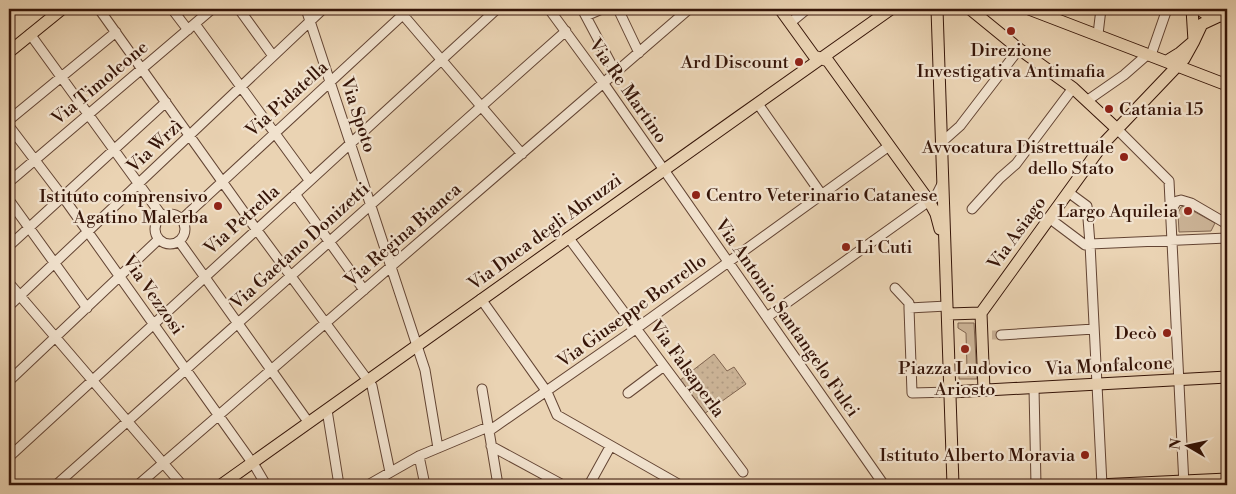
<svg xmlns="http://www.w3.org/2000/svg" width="1236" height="494" font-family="'Libre Bodoni',serif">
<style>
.grass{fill:url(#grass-dots);stroke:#80644f}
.garden{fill:#cbb396;stroke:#80644f}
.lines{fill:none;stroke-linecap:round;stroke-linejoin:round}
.minor-tunnel{stroke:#c6ad91;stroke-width:9;stroke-dasharray:9 4.5;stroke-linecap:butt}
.minor-casing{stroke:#634433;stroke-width:11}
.major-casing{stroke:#361508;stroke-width:13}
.minor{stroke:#f1e2ce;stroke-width:9}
.major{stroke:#ead3b3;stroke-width:11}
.poi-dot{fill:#8f2418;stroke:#f1e2ce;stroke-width:2}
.labels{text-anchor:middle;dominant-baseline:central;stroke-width:4.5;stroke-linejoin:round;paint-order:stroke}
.poi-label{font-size:18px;fill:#361508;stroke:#f1e2ce;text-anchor:end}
.street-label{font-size:18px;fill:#361508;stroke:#f1e2ce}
</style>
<defs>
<pattern id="grass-dots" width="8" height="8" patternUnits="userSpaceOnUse" patternTransform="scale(1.25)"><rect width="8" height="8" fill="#cbb396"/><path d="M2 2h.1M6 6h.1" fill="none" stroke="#af9980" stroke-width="1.8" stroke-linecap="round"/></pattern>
</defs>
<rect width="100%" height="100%" fill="#ead3b3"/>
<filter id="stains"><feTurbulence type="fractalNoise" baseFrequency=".004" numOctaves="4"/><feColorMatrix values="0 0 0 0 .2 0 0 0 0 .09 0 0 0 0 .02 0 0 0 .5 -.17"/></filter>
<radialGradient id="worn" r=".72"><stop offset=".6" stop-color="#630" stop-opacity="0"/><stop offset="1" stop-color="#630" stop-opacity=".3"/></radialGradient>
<path class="grass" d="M 714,354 L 727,371 L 734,367 L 746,384 L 704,414 L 701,407 L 698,406 L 679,381 Z"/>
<path class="garden" d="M 1184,206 L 1215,223 L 1211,231 L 1179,232 L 1178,213 L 1181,207 Z
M 958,323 L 974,323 L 977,379 L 959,379 L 959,375 L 967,369 L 966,333 L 958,328 Z"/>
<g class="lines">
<path class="minor-tunnel" d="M 992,335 L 1001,335"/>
<g class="minor-casing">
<path id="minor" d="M 99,9 L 256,229 L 372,386 L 390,472
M 172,9 L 188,30
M 239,9 L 273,56
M 306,9 L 425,370 L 438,448
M 398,9 L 522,154
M 549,9 L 604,84 L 884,485
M 582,9 L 616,73
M 618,9 L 639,53
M 586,16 L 602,9
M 790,23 L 807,9
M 195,24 L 309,180
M 30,34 L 162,216
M 1098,34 L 1101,9
M 1151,55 L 1167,9
M 1088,100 L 1124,75 L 1148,54
M 758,104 L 822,195
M 9,120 L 116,32
M 9,126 L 63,197 L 256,468 L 266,485
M 1117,129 L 1169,181 L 1184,485
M 942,142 L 960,126 L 1019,49
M 9,182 L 212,9
M 1068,192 L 1087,206 L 1090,244 L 1227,238
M 295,194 L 364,290
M 9,200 L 87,308
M 972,209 L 1000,178 L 1016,164 L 1073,88
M 1171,210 L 1177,201 L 1181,200 L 1191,203 L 1227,224
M155 229a15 15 0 1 1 30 0a15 15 0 1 1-30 0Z
M 1049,218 L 1085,245 L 1090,244 L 1102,485
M 182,219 L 409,9
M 568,237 L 743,472
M 179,241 L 309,423
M 9,246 L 166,102
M 9,283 L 182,485
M 895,288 L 909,303 L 909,308
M 481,299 L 547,392 L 557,415 L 680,485
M 9,306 L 323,9
M 947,306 L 909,308 L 912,393 L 951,392
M 767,317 L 929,201 L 936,196 L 943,182
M 1001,335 L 1094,329
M 9,381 L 159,239
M 1034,388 L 1036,485
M 482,389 L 498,485
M 628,393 L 664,366
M 327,410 L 339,485
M 489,431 L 637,328 L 889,146
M 491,446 L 563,485
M 419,456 L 425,485
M 9,457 L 497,9
M 56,485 L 566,31
M 138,485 L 689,9
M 368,485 L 419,456 L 488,427
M 589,485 L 610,447"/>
</g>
<g class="major-casing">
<path id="major" d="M 780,9 L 814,56 L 828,61 L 929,201 L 936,214 L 940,229
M 937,9 L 953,485
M 970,9 L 1019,49 L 1073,88 L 1117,129
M 1029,9 L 1227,85
M 1199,9 L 1206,14 L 1227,17
M 9,52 L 62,9
M 1167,61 L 1180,53 L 1194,41 L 1202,24 L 1217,17
M 981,313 L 1103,144 L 1184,59 L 1194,41 L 1192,9
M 948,314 L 981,313 L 984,390
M 951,392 L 1227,377
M 221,485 C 444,327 667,167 891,9
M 1098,485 L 1227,479"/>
</g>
<use href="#minor" class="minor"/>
<use href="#major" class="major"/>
</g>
<g class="poi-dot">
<circle cx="1011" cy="31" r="5"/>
<circle cx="799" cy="62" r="5"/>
<circle cx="1109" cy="109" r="5"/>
<circle cx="1124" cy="157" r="5"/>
<circle cx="696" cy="195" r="5"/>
<circle cx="218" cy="206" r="5"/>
<circle cx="1188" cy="211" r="5"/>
<circle cx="846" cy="247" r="5"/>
<circle cx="1167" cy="333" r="5"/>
<circle cx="965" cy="349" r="5"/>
<circle cx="1085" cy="455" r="5"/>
</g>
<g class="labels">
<g class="poi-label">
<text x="1011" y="50" text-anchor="middle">Direzione<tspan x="1011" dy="21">Investigativa Antimafia</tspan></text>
<text x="789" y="62">Ard Discount</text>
<text x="1119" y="109" text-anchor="start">Catania 15</text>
<text x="1114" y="147">Avvocatura Distrettuale<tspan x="1114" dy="21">dello Stato</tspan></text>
<text x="706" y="195" text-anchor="start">Centro Veterinario Catanese</text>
<text x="208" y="196">Istituto comprensivo<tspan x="208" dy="21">Agatino Malerba</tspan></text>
<text x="1178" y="211">Largo Aquileia</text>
<text x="856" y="247" text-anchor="start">Li Cuti</text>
<text x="1157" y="333">Decò</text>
<text x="965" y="368" text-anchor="middle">Piazza Ludovico<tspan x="965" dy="21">Ariosto</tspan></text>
<text x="1075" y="455">Istituto Alberto Moravia</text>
</g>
<g class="street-label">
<text transform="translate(100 83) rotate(-40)">Via Timoleone</text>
<text transform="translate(628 91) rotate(55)">Via Re Martino</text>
<text transform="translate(287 99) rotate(-42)">Via Pidatella</text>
<text transform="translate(358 115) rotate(72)">Via Spoto</text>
<text transform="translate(155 146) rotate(-43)">Via Wrzì</text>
<text transform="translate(242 220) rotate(-42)">Via Petrella</text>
<text transform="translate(545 232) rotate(-36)">Via Duca degli Abruzzi</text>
<text transform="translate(1017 233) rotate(-54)">Via Asiago</text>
<text transform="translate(403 235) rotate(-41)">Via Regina Bianca</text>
<text transform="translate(300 246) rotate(-42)">Via Gaetano Donizetti</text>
<text transform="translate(153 295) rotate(55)">Via Vezzosi</text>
<text transform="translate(632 311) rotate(-36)">Via Giuseppe Borrello</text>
<text transform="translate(787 318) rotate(55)">Via Antonio Santangelo Fulci</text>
<text transform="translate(1109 366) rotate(-3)">Via Monfalcone</text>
<text transform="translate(687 369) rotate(54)">Via Falsaperla</text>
</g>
</g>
<rect width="1236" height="494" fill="none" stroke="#ead3b3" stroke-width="30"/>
<rect x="10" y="10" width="1216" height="474" fill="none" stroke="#361508" stroke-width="2.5"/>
<rect x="15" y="15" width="1206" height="464" fill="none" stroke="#361508"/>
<g transform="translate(1188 446) rotate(279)" stroke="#f1e2ce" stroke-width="4" paint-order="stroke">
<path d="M0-4L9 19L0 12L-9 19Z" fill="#361508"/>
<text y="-8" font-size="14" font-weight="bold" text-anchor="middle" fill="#361508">N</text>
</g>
<rect width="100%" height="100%" filter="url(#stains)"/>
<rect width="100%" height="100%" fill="url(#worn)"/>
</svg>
